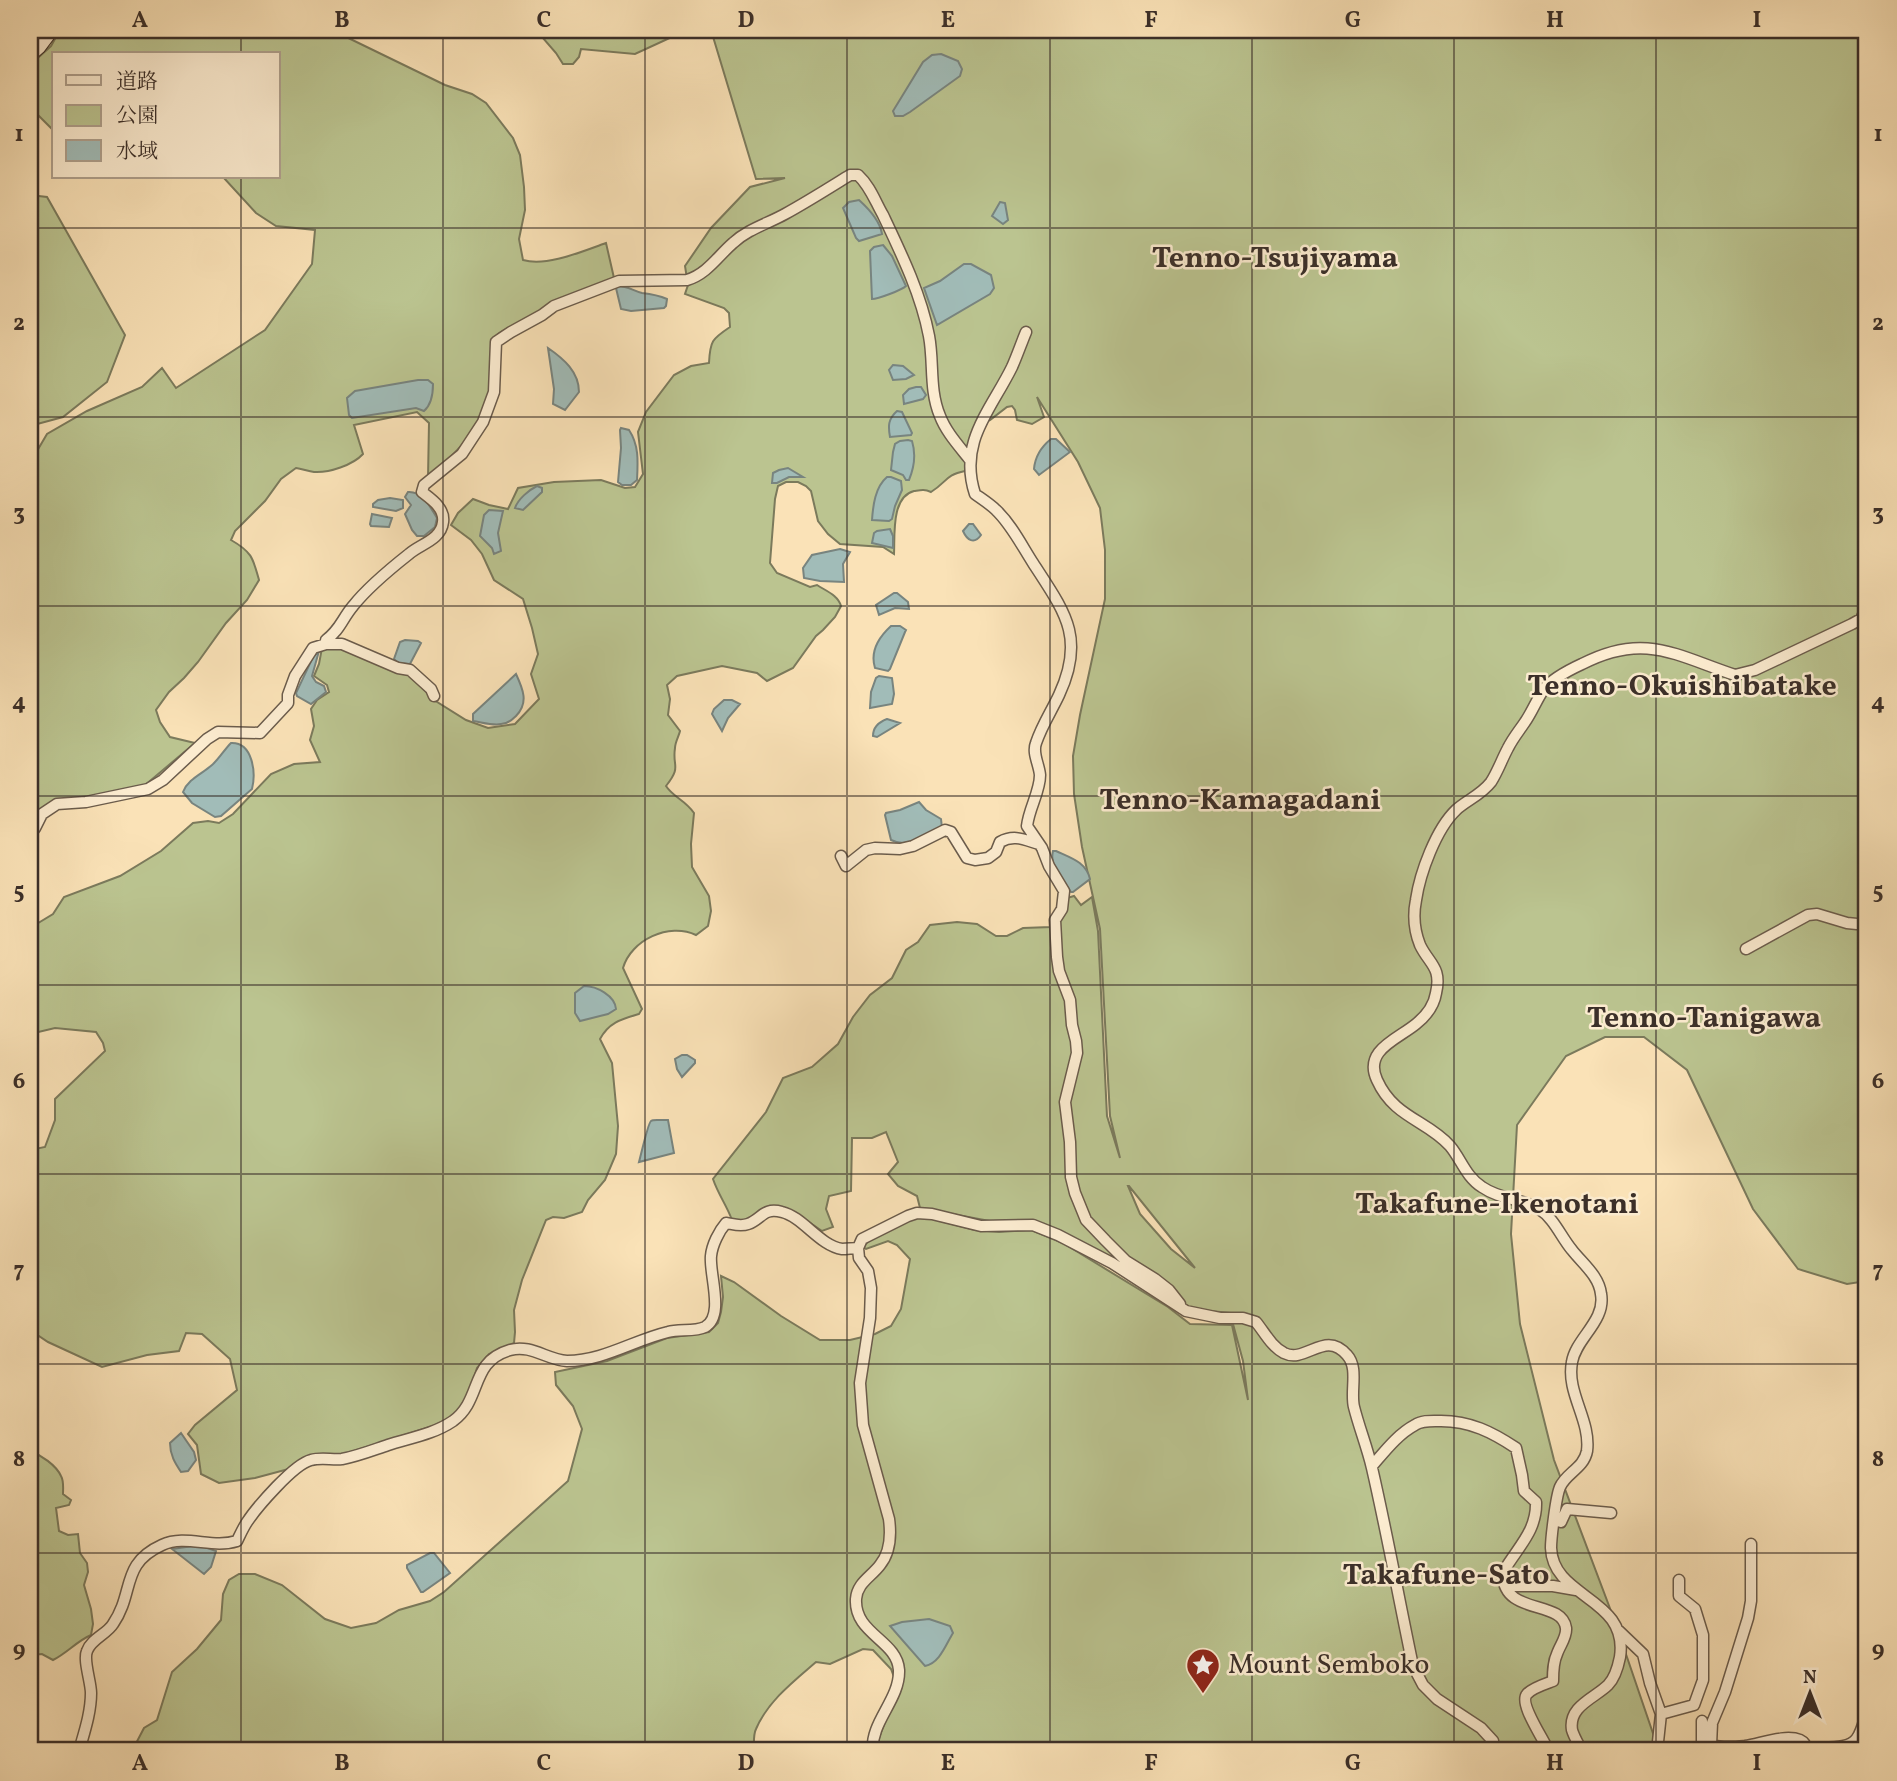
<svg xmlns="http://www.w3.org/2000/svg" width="1897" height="1781" font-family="Vollkorn,'Noto Serif JP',serif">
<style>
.green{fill:#bbc490;stroke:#7b7a5c;stroke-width:2;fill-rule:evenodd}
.water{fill:#a1bcb8;stroke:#78847f;stroke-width:2}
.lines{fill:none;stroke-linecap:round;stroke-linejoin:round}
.street-casing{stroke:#6b5c4c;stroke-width:13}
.secondary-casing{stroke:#3b2f29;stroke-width:18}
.street{stroke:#fcecd0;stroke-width:10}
.secondary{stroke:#fcecd0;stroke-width:16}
.grid{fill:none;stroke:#3b2f29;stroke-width:2;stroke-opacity:0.55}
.labels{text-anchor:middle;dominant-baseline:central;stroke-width:5;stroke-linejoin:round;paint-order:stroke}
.poi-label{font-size:28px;fill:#3b2f29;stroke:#fcecd0;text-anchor:start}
.neighbourhood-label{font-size:30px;font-weight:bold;fill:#3b2f29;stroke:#fcecd0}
.neatline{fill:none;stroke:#3b2f29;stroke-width:2.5}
.grid-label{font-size:23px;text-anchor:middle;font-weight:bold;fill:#3b2f29}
</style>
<rect width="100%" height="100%" fill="#fae2b7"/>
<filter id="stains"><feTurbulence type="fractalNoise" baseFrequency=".00286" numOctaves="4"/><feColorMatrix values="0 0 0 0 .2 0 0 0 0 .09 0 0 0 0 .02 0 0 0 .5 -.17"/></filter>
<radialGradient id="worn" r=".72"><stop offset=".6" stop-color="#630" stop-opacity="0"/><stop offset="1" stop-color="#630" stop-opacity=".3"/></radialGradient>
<path class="green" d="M 60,30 L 330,30 L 336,32 L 445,85 L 472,94 L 486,103 L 513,138 L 520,155 L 524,187 L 525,210 L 519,239 L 523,260 C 547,267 583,251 606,243 L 614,278 C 584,292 556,308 526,321 C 518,325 503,328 497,335 C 485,349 495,374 490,392 C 482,429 455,454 428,478 L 429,423 L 417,412 L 354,425 L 363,454 C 353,465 329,473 314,472 C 308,471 302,469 296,468 L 281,479 L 265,501 L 235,531 L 231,540 C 252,552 253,558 259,580 L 247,600 L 226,623 L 198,662 L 184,678 L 169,692 L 156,710 L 160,722 L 170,737 L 195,743 L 144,786 L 50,804 L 34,818 L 30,827 L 30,463 L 47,434 L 87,411 L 142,387 L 162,368 L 176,388 L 265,330 L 312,264 L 315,230 L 276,226 L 256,213 L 223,177 L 278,177 L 278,54 L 54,54 L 54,131 L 30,107 L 30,65 L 51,46 Z
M 536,30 L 687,30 L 635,54 L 581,49 L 579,57 L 573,64 L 563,64 L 556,53 Z
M 711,30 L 1867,30 L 1867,1281 L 1847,1284 L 1798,1269 L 1753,1209 L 1687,1070 L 1644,1037 L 1605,1037 L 1566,1056 L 1517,1125 L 1511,1234 L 1520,1324 L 1554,1460 L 1614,1619 L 1659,1751 L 877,1751 L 879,1738 L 888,1714 L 894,1677 L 891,1669 L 873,1650 L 863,1649 L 830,1664 L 816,1662 C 794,1681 768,1701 756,1729 C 753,1735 754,1744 754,1751 L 132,1751 L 144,1728 L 157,1720 L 172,1672 L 197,1649 L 221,1620 L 223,1594 L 229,1580 L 239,1574 L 255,1574 L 282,1585 L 325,1619 L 351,1628 L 376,1623 L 399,1610 L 430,1601 L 444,1592 L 568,1481 L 582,1429 L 573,1406 L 556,1385 L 555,1372 L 607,1361 L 667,1338 L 709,1332 L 718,1323 L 721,1312 L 723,1297 L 721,1276 L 734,1282 L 781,1316 L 820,1340 L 850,1340 L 875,1334 L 891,1326 L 901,1309 L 910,1259 L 897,1245 L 888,1241 L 866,1249 L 862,1247 L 869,1241 L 910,1219 L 925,1217 L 975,1230 L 999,1232 L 1031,1230 L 1063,1243 L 1168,1307 L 1190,1324 L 1232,1325 L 1248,1400 L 1243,1361 L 1230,1313 L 1190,1309 L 1070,1236 L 920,1208 L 917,1196 L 898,1186 L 888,1174 L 898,1162 L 886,1132 L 872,1138 L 852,1138 L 851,1191 L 829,1196 L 826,1209 L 833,1227 L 822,1231 L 793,1211 L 750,1220 L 732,1220 C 727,1206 718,1194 713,1179 L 766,1112 L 783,1078 L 812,1067 L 838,1044 L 853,1017 L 870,995 L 892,978 L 906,950 L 918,942 L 930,925 L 957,922 L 977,924 L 996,936 L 1007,936 L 1023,928 L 1051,927 L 1067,898 L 1074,896 L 1081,905 L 1092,897 L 1098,931 L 1107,1116 L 1120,1158 L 1110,1116 L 1100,929 L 1082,847 L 1074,794 L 1073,756 L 1080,715 L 1105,599 L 1105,550 L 1100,508 L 1078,462 L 1037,397 L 1044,417 L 1032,424 L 1017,420 L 1015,410 L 1012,406 L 1007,407 L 990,420 L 976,425 L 966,453 L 965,471 C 945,475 947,482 931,492 C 924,489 921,490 914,491 C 891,497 895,535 894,554 L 883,547 L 840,544 L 828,534 L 818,521 L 811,491 L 806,486 L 798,482 L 786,482 L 778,486 L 775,499 L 770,563 L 777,573 L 810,587 L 817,585 C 826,591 838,595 841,606 L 835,617 L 823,630 L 816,636 L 793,668 L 767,681 L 757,673 L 722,666 L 677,676 L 667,685 L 670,699 L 668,715 L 680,731 C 679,736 675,742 675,748 C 672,767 682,766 666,786 C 673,797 685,800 694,813 L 691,844 L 692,867 L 709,896 L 711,911 L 708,926 L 696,935 C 669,922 631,940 623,968 L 642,1009 L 639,1014 C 622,1019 609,1022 600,1039 L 612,1063 L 618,1126 L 616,1154 L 605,1180 L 588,1200 L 582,1212 L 564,1218 L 553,1217 L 546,1220 L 522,1280 L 514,1310 L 515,1332 L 514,1343 L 489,1354 L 477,1368 L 468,1398 L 453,1417 L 433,1426 L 341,1455 L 255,1478 L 219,1483 L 201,1474 L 197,1445 L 188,1434 L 195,1425 L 237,1390 L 230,1359 L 202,1334 L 186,1333 L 179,1351 L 147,1355 L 102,1367 L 48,1342 L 30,1330 L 30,1150 L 45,1147 L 55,1120 L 55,1099 L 105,1051 L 103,1043 L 96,1032 L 55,1028 L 30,1034 L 30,928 L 53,914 L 64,897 L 120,876 L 161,851 L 193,823 L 208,821 L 219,823 L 233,814 L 271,774 L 294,764 L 320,762 L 310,740 L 314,726 L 311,709 L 317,700 L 329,692 L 327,685 L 314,676 L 319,664 L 322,648 L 345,649 L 407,671 L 434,700 L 466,720 L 488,728 L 515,724 L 539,699 L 531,674 L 538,654 L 532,628 L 523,599 L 494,580 L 482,554 L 471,540 L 451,525 L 458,513 L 473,499 L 489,505 L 508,509 L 518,488 L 554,482 L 601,480 L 625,488 L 635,487 L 643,474 L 638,432 L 646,412 L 674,375 L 691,366 L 709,363 C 710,341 712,339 730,327 L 729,313 L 724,308 L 685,294 L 688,285 L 685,266 L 711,228 L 750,187 L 785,178 L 756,179 ZM 1128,1186 L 1129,1186 L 1195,1268 L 1171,1249 L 1140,1214 Z
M 30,195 L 47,197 L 125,335 L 107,382 L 63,417 L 30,426 Z
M 30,1451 C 41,1455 56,1465 61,1476 C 64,1481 63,1488 63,1494 L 71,1500 L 69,1505 L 56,1508 L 59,1531 L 68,1535 L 78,1534 L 80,1553 L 87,1563 L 88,1572 L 84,1585 L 91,1609 L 93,1624 L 91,1635 C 77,1641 67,1653 53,1660 L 42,1654 L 32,1655 L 30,1657 Z"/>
<path class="water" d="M 941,54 L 958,61 L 962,69 L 960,76 L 910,112 L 903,116 L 895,116 L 893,111 L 923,62 L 932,55 Z
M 859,200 C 869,209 880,221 882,234 L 859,241 L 856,238 L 843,208 L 849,202 Z
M 1000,202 L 1005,203 L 1008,220 L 1003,224 L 992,216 Z
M 883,245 L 892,256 L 906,286 C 902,290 878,299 872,299 L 870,251 L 874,247 Z
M 964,264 L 971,264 L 991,275 L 994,288 L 990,294 L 937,325 L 924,288 L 940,281 Z
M 618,286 C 628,286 633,291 642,293 C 651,294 658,295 667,299 L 666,306 L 664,308 L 631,311 L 621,309 L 616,288 Z
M 548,348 C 564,359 579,372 579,392 L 565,410 L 553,404 L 554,389 Z
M 893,365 L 903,366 L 914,375 L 906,379 L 893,380 L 889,370 Z
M 418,380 L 428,380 L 433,384 C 433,393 431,405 424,411 L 416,408 L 352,418 L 349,415 L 347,398 L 355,391 Z
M 916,387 L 921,387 L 926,395 L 923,399 L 904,404 L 903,395 L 909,389 Z
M 897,411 L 902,412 L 912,433 L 911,435 L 890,437 C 888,426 888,419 897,411 Z
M 621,428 L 629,430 C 639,445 638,461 637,480 L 631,485 L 622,485 L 618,482 L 621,448 L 620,430 Z
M 1051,439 L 1056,439 L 1070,452 L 1039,475 L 1034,469 C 1035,457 1041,447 1051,439 Z
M 908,440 L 912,441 C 916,454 914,468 909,480 L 906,480 L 903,475 L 891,470 L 893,452 L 895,444 L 900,441 Z
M 788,468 L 803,477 L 789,477 L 777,483 L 772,483 L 773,473 L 779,470 Z
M 887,477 L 891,477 L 901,481 L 902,490 L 895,506 L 892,519 L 889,521 L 872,520 C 873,506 875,487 887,477 Z
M 537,486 L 542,488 L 542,492 L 523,510 L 515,508 C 518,499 529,490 537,486 Z
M 408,492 C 423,491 430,507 437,518 L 435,527 L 424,536 L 417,536 L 412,530 L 405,514 L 411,505 L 405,497 Z
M 390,498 L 403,500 L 403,508 L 396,511 L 373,507 L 373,504 L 378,500 Z
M 489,510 L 503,511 L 498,533 L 501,551 L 494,554 L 492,548 L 480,536 L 484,515 Z
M 372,514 L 392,518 L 389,527 L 371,526 L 370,524 Z
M 969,524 L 973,524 L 981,535 C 974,545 967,540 963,531 Z
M 890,529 L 893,536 L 893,548 L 872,543 L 874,533 L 877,531 Z
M 840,549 L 850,552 L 843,564 L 844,582 L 820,581 L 804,578 L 803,568 L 812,555 Z
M 894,593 L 897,593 L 908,602 L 909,609 L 895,608 L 879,615 L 876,605 Z
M 891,626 L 900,626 L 906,630 L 905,632 L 890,669 L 888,671 L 875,668 C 870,652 879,637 891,626 Z
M 405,640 L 418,641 L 421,643 L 410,664 L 398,663 L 394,659 L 400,642 Z
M 319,651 L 312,676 L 316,682 L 324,686 L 326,692 L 311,704 L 297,696 L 296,693 L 313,657 Z
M 516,674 C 523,689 529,703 516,716 C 512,720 507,724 501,724 C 493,726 481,722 473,721 L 473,714 Z
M 879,676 L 892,678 L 894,694 L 892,704 L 870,708 L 871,692 L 876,678 Z
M 724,700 L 732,700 L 740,704 L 728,718 L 722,731 L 712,714 L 714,709 Z
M 887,719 L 900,723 L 877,737 L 873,736 C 873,728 879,722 887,719 Z
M 231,743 C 253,742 256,773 252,789 L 221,816 L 215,817 L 192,803 L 183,792 C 188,779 202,774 212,765 C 219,759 224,750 231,743 Z
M 919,802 L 926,810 L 941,819 L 942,828 C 927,835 908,849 891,840 L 885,815 L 886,813 L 900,810 Z
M 1053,851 L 1056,851 C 1071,858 1086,862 1090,879 L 1073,892 L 1071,892 C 1062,879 1049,867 1053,851 Z
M 584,986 C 597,986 615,996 616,1009 L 608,1014 L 580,1021 L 575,1013 L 575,993 Z
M 682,1055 L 687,1055 L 695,1060 L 695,1063 L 682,1077 L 677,1069 L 675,1059 Z
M 657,1120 L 668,1120 L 674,1153 L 639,1162 C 641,1155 648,1123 651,1121 C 652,1120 655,1120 657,1120 Z
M 181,1433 L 194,1452 L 196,1460 L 188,1471 L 181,1472 C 175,1463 170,1455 170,1443 Z
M 193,1546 L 205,1547 L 216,1551 L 211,1567 L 204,1574 L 172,1549 Z
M 430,1553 L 434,1553 L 450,1573 L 423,1592 L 421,1592 L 407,1568 L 407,1565 Z
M 929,1619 L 950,1626 L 953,1633 C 946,1644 940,1663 925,1666 L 890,1626 L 902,1622 Z"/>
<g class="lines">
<g class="street-casing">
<path id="street" d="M 1026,332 C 1021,344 1017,356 1012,367 C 991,410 958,442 975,494 C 982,499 990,504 996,510 C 1011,524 1022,546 1033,563 C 1064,611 1086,637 1059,695 C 1051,712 1042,725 1036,743 C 1032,753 1039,764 1040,775 C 1040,792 1029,808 1027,826 L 1042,848 L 1049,866 L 1064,891 L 1062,909 L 1055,920 L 1057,957 L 1059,971 L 1070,1000 L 1072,1025 L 1076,1041 L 1077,1053 L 1065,1102 L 1070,1142 L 1071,1177 L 1075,1193 L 1086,1220 L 1106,1241 L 1126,1261 L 1155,1279 L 1169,1290 L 1180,1304
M 326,644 L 326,640 C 340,630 342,619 353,606 C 368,587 390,569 409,554 C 420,544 441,540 443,522 C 445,508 431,499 422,492 L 424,485 L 462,454 L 483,422 L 494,392 L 496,342 L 511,332 L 542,315 L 554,306 L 619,281 L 687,280 C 707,274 718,256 733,243 C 748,229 767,224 785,214 C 807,202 829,188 850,175 L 858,175 C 870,186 875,201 883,215 C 901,253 921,294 929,336 C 934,362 929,390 940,416 C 946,432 959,446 970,460
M 30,835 L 35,828 L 42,814 L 57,804 L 86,802 L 148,789 L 163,780 L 207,739 L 218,732 L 260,733 L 288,703 L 288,695 L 295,676 L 313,648 L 326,644 L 342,644 L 398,668 L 410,670 L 431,689 L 434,696
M 841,856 L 846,866 L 866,850 L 875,848 L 900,849 L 913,846 L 945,830 L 951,832 L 967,858 L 975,860 L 988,858 L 996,852 L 1000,842 C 1014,834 1025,840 1039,844
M 1746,949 L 1808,915 L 1817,914 L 1847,923 L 1867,925
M 1372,1466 C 1385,1451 1398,1434 1415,1425 C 1422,1420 1432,1421 1441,1421 C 1470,1421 1492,1432 1516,1448 L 1522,1475 L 1524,1491 L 1536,1502 C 1537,1530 1519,1546 1505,1569 L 1507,1579 L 1515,1586 L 1553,1586 L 1576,1590
M 1554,1520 L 1561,1522 L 1567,1509 L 1611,1513
M 1503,1575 C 1504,1616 1562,1599 1566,1628 C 1567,1637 1560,1645 1557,1654 C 1553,1662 1553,1672 1553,1681 C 1545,1684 1532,1688 1527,1694 C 1519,1703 1541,1735 1546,1746 L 1545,1751
M 1619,1631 L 1643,1654 L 1650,1683 L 1661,1714 L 1657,1751
M 1661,1714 L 1694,1705 L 1703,1680 L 1703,1635 L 1695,1609 L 1679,1596 L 1679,1580
M 1711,1745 C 1723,1748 1733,1747 1745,1746 C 1760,1744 1785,1734 1800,1740 C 1804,1742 1805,1744 1807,1748
M 79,1751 C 84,1733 91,1713 91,1693 C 91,1682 83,1660 87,1651 C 91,1639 107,1634 113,1624 C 135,1592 120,1564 162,1545 C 186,1534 212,1549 237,1541 C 240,1535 243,1528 247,1522 C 257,1507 294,1464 311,1460 C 321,1457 332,1460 342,1459 C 358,1456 373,1450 388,1445 C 410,1438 434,1434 453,1421 C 483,1399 469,1362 510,1350 C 531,1344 547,1360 567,1361 C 603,1361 634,1340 668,1332 C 679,1329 695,1332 705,1327 C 725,1316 709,1274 711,1256 C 712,1245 719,1231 726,1223 C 733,1224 740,1227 748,1224 C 762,1219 763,1207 782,1212 C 803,1217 820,1246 842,1249 C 847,1249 853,1248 858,1248
M 873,1751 C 870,1722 900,1700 899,1670 C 897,1640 854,1634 856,1599 C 857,1583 871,1577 880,1565 C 890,1553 891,1534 889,1519 L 863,1425 L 860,1383 L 870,1318 L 871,1288 L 868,1271 L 859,1258 L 858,1248 L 862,1239 L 908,1216 L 917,1213 L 932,1214 L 981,1226 L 1033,1225 L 1058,1235 L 1112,1263 L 1186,1311 L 1220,1318 L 1243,1318 L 1256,1322 C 1265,1333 1271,1346 1284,1353 C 1306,1364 1325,1329 1347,1355 C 1359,1368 1350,1391 1354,1407 C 1359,1427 1367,1447 1372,1468 C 1387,1533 1399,1600 1413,1666 L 1423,1685 L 1437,1699 L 1481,1728 L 1493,1741 L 1494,1751
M 1582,1751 C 1579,1745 1574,1737 1572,1730 C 1568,1706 1595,1698 1608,1685 C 1615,1678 1618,1667 1620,1657 C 1629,1597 1553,1599 1551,1548 C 1551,1538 1556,1496 1560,1487 C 1566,1473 1584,1468 1587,1451 C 1591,1420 1566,1393 1572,1362 C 1576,1338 1606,1321 1601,1294 C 1599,1276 1583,1264 1572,1250 C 1561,1237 1554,1218 1539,1209 C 1521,1198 1501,1200 1482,1187 C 1466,1177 1461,1159 1450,1146 C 1427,1120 1394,1118 1377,1080 C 1363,1050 1398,1039 1416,1024 C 1426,1016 1434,1006 1436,993 C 1442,967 1429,964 1420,945 C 1414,930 1413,915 1416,900 C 1420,873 1436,829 1456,810 C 1467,800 1481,795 1491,782 C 1498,771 1502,759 1508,748 C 1513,738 1519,731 1525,722 C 1532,712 1537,699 1544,689 C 1553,678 1569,670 1582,664 C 1644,632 1675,655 1735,675 L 1755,670 L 1852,624 L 1861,619 L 1867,607
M 1700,1751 L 1702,1747 L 1702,1721
M 1709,1751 L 1711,1745 L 1712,1723 L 1725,1692 L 1748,1618 L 1751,1601 L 1751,1544
M 1797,1751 C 1814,1744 1847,1753 1857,1738 C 1862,1731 1864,1720 1867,1712"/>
</g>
<g class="secondary-casing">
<path id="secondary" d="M 30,53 L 38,46 L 50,30"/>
</g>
<use href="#street" class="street"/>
<use href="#secondary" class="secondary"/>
</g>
<path class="grid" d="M 241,30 L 241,54M 443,30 L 443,1751M 645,30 L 645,1751M 847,30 L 847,1751M 1050,30 L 1050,1751M 1252,30 L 1252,1751M 1454,30 L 1454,1751M 1656,30 L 1656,1751M 241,177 L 241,1751M 30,228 L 1867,228M 30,417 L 1867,417M 30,606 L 1867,606M 30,796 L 1867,796M 30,985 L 1867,985M 30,1174 L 1867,1174M 30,1364 L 1867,1364M 30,1553 L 1867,1553"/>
<defs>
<g id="sight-pin" transform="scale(1.75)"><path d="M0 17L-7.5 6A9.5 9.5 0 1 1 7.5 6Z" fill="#8f2418" stroke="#fcecd0"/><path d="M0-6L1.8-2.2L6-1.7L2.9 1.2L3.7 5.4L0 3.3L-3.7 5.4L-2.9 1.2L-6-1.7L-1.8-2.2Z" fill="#fff"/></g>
</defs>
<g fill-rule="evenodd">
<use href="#sight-pin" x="1203" y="1665"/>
</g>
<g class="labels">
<g class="poi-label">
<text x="1228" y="1665">Mount Semboko</text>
</g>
<g class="neighbourhood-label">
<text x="1275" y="259">Tenno-Tsujiyama</text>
<text x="1682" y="687">Tenno-Okuishibatake</text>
<text x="1240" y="801">Tenno-Kamagadani</text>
<text x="1704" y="1019">Tenno-Tanigawa</text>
<text x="1497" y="1205">Takafune-Ikenotani</text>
<text x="1446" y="1576">Takafune-Sato</text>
</g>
</g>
<rect width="1897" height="1781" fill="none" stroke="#fae2b7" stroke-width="77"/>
<rect x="52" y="52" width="228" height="126" fill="#fcecd0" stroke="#afa08d" stroke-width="2"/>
<rect x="66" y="75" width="35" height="10" fill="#fcecd0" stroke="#afa08d" stroke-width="2"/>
<text x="116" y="88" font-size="21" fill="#3b2f29">道路</text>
<rect x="66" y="105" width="35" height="21" fill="#bbc490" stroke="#afa08d" stroke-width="2"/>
<text x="116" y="122" font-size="21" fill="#3b2f29">公園</text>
<rect x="66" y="140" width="35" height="21" fill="#a1bcb8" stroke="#afa08d" stroke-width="2"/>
<text x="116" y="158" font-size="21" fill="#3b2f29">水域</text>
<g transform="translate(1810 1693)" stroke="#fcecd0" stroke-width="5" paint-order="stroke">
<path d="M0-5L12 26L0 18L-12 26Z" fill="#3b2f29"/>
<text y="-10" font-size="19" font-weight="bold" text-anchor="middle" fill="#3b2f29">N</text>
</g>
<rect x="38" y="38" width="1820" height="1704" class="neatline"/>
<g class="grid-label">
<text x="140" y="27">A</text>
<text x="342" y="27">B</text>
<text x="544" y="27">C</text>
<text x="746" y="27">D</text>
<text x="948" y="27">E</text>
<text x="1151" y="27">F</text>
<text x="1353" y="27">G</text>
<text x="1555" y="27">H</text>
<text x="1757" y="27">I</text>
<text x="19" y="141">1</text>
<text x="1878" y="141">1</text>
<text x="19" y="330">2</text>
<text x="1878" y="330">2</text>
<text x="19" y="520">3</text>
<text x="1878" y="520">3</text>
<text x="19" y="709">4</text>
<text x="1878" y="709">4</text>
<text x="19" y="898">5</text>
<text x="1878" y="898">5</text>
<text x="19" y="1088">6</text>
<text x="1878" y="1088">6</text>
<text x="19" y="1277">7</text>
<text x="1878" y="1277">7</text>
<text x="19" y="1466">8</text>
<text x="1878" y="1466">8</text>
<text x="19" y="1656">9</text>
<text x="1878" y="1656">9</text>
<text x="140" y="1770">A</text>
<text x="342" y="1770">B</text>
<text x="544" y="1770">C</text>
<text x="746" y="1770">D</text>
<text x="948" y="1770">E</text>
<text x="1151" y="1770">F</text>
<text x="1353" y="1770">G</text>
<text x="1555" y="1770">H</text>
<text x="1757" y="1770">I</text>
</g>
<rect width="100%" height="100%" filter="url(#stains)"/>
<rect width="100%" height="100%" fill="url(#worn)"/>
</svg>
